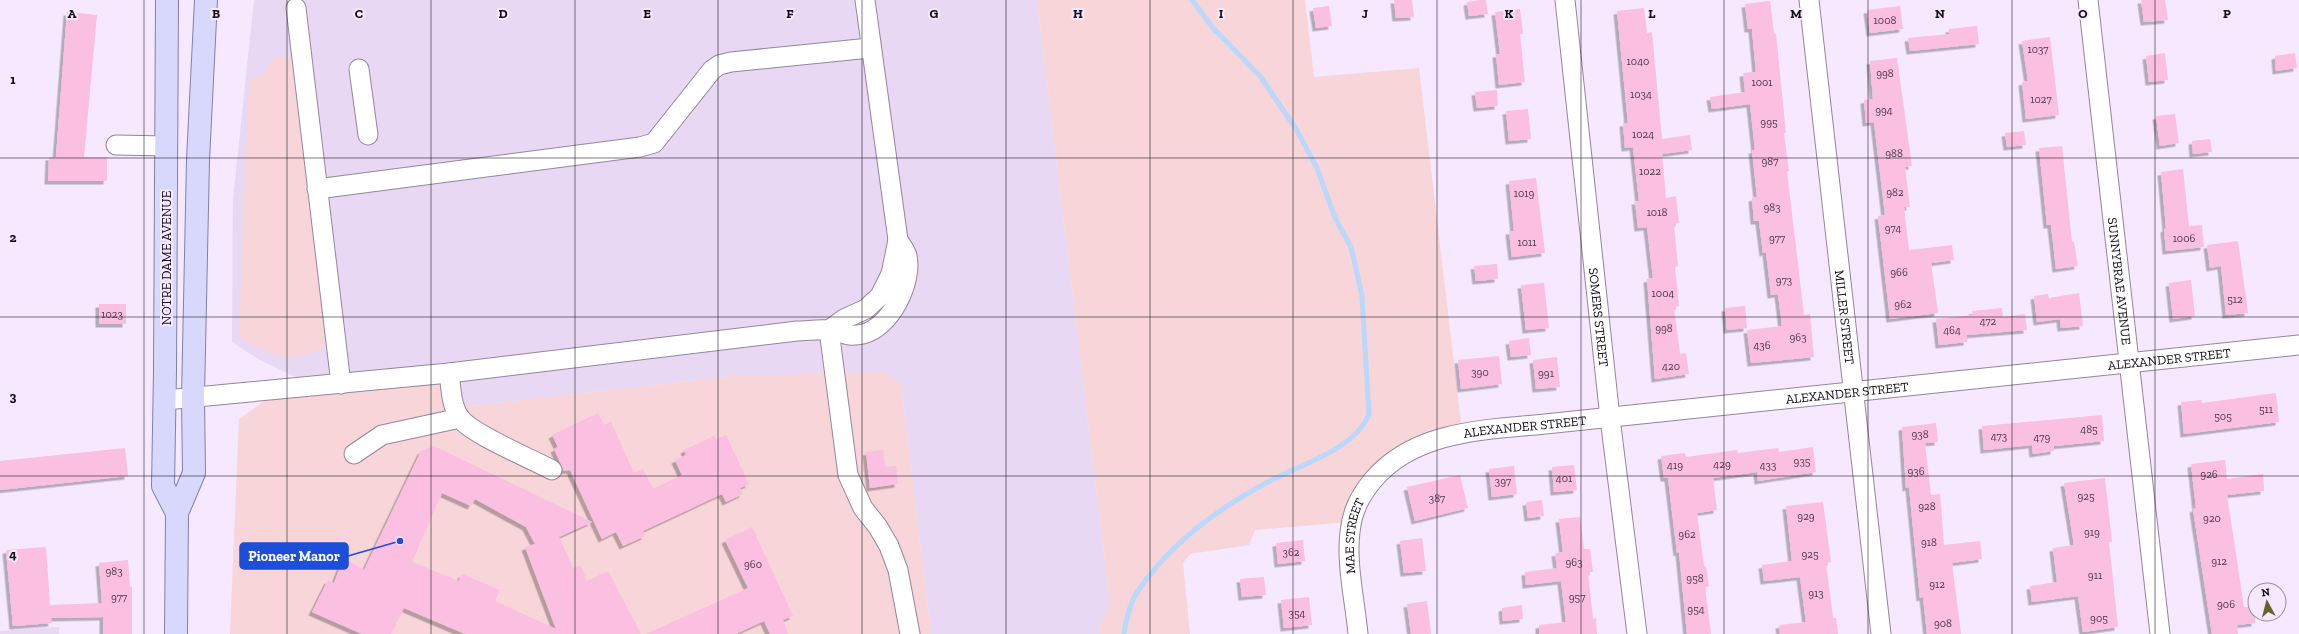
<svg xmlns="http://www.w3.org/2000/svg" width="2299" height="634" font-family="'Zilla Slab',serif">
<style>
.built{fill:#e8d8f3}
.green{fill:#f7d5d8}
.lines{fill:none;stroke-linecap:round;stroke-linejoin:round}
.stream{stroke:#bad7fc;stroke-width:5}
.building{fill:#fabfe1;fill-rule:evenodd;filter:url(#shadow)}
.minor-casing{stroke:#95859e;stroke-width:21}
.major-casing{stroke:#8280aa;stroke-width:24}
.minor{stroke:#fff;stroke-width:19}
.major{stroke:#d7d8fc;stroke-width:22}
.grid{fill:none;stroke:#130d16;stroke-width:1;stroke-opacity:0.55}
.labels{text-anchor:middle;dominant-baseline:central;stroke-width:4;stroke-linejoin:round;paint-order:stroke}
.number-label{font-size:11px;fill:#4d3a49}
.street-label{font-size:13px;fill:#130d16;stroke:#f6e8ff}
.grid-label{font-size:13px;text-anchor:middle;font-weight:bold;fill:#130d16;stroke:#f6e8ff;stroke-width:4;stroke-linejoin:round;paint-order:stroke}
.leader{fill:none;stroke:#1d4ed8;stroke-width:1.5}
.callout-dot{fill:#1d4ed8;stroke:#f6e8ff;stroke-width:1.5}
.callout{fill:#1d4ed8;stroke:#1d4ed8;stroke-width:1.5}
.callout-label{font-size:14px;text-anchor:middle;font-weight:bold;fill:#fff}
</style>
<defs>
<filter id="shadow"><feDropShadow dx="-3.5" dy="3.5" stdDeviation="0" flood-color="#0004"/></filter>
</defs>
<rect width="100%" height="100%" fill="#f6e8ff"/>
<path class="built" d="M 254,0 L 1037,0 L 1110,603 L 1100,626 L 1099,634 L 931,634 L 901,384 L 732,376 L 462,407 L 317,387 L 260,360 L 232,342 L 233,199 Z
M 59,627 L 59,634 L 0,634 L 0,631 Z"/>
<path class="green" d="M 1037,0 L 1305,0 L 1314,77 L 1419,68 L 1462,431 L 1397,453 L 1349,522 L 1255,530 L 1249,545 L 1190,554 L 1183,563 L 1190,634 L 1099,634 L 1100,626 L 1110,603 Z
M 275,58 L 294,58 L 328,329 L 324,347 C 296,365 263,356 239,335 L 249,80 L 263,73 Z
M 884,372 L 901,384 L 931,634 L 230,634 L 239,419 L 280,390 L 457,373 L 462,407 L 732,376 Z"/>
<g class="lines">
<path class="stream" d="M 1124,634 C 1126,620 1130,603 1138,591 C 1170,544 1220,507 1270,481 C 1303,463 1352,451 1369,415 L 1362,296 L 1351,247 L 1335,218 L 1317,168 L 1296,129 L 1260,76 L 1213,28 L 1192,0"/>
</g>
<path class="building" d="M 1394,0 L 1412,0 L 1414,17 L 1396,18 Z
M 1480,0 L 1486,0 L 1488,14 L 1469,16 L 1467,2 Z
M 2141,0 L 2165,0 L 2168,20 L 2144,22 Z
M 1770,1 L 1774,34 L 1776,34 L 1786,133 L 1784,133 L 1789,171 L 1787,171 L 1804,315 L 1810,314 L 1814,357 L 1751,363 L 1747,330 L 1782,326 L 1778,294 L 1771,295 L 1766,252 L 1763,253 L 1759,221 L 1754,221 L 1752,198 L 1757,197 L 1752,150 L 1755,150 L 1750,104 L 1712,109 L 1710,97 L 1745,92 L 1743,73 L 1756,72 L 1752,29 L 1748,29 L 1745,4 Z
M 1329,6 L 1332,26 L 1316,28 L 1313,8 Z
M 1900,6 L 1903,29 L 1870,33 L 1867,10 Z
M 1644,8 L 1647,33 L 1652,32 L 1662,139 L 1690,135 L 1692,150 L 1662,154 L 1666,198 L 1676,196 L 1679,223 L 1674,224 L 1678,266 L 1675,267 L 1679,306 L 1674,307 L 1680,354 L 1686,353 L 1689,374 L 1655,379 L 1647,279 L 1653,278 L 1647,227 L 1638,228 L 1635,201 L 1639,201 L 1633,147 L 1625,148 L 1623,123 L 1628,123 L 1617,11 Z
M 1520,9 L 1523,34 L 1520,34 L 1525,82 L 1499,85 L 1496,54 L 1500,54 L 1495,12 Z
M 67,12 L 97,15 L 84,157 L 107,157 L 107,181 L 48,181 L 49,157 L 56,157 Z
M 1977,26 L 1979,44 L 1910,51 L 1908,38 L 1949,34 L 1949,29 Z
M 2050,37 L 2059,115 L 2026,119 L 2022,82 L 2028,81 L 2022,41 Z
M 2165,53 L 2168,80 L 2149,82 L 2146,56 Z
M 2295,53 L 2297,68 L 2276,71 L 2275,56 Z
M 1897,58 L 1912,166 L 1905,167 L 1910,207 L 1904,207 L 1909,250 L 1952,245 L 1954,260 L 1931,263 L 1938,313 L 1890,319 L 1878,216 L 1885,215 L 1874,122 L 1866,123 L 1864,100 L 1873,99 L 1870,61 Z
M 1497,90 L 1498,106 L 1477,108 L 1475,92 Z
M 1528,109 L 1531,139 L 1509,141 L 1506,111 Z
M 2175,114 L 2179,143 L 2160,146 L 2156,116 Z
M 2024,131 L 2026,145 L 2007,147 L 2005,133 Z
M 2210,139 L 2212,152 L 2193,154 L 2192,141 Z
M 2062,146 L 2072,242 L 2074,242 L 2078,266 L 2056,269 L 2051,225 L 2047,225 L 2039,148 Z
M 2183,169 L 2189,226 L 2202,225 L 2204,247 L 2166,251 L 2164,229 L 2166,228 L 2161,172 Z
M 1536,178 L 1545,253 L 1512,257 L 1509,231 L 1514,231 L 1509,181 Z
M 2238,241 L 2248,313 L 2226,315 L 2221,266 L 2210,268 L 2207,245 Z
M 1497,264 L 1498,279 L 1476,281 L 1474,266 Z
M 2191,280 L 2195,316 L 2173,319 L 2169,283 Z
M 1544,283 L 1549,328 L 1526,330 L 1521,285 Z
M 2079,293 L 2083,326 L 2061,328 L 2060,319 L 2037,322 L 2034,296 L 2048,294 L 2049,298 Z
M 99,304 L 126,304 L 126,324 L 99,324 Z
M 1745,306 L 1747,328 L 1727,330 L 1725,308 Z
M 2002,308 L 2003,317 L 2025,314 L 2027,330 L 1967,335 L 1967,342 L 1939,345 L 1936,319 L 1973,315 L 1972,311 Z
M 1529,338 L 1531,355 L 1511,357 L 1509,341 Z
M 1499,356 L 1502,384 L 1461,389 L 1458,360 Z
M 1557,357 L 1560,387 L 1536,389 L 1533,360 Z
M 2276,393 L 2279,422 L 2184,434 L 2181,402 L 2202,400 L 2202,403 Z
M 598,413 L 604,425 L 611,422 L 634,473 L 643,469 L 653,489 L 682,475 L 675,460 L 686,455 L 684,450 L 714,436 L 716,439 L 726,435 L 749,484 L 740,488 L 743,494 L 726,502 L 722,494 L 643,531 L 645,536 L 623,546 L 616,532 L 602,539 L 570,470 L 564,471 L 554,449 L 558,447 L 552,435 Z
M 2102,415 L 2104,441 L 2054,446 L 2054,451 L 2033,454 L 2032,445 L 1984,450 L 1982,426 Z
M 1936,423 L 1938,442 L 1925,443 L 1931,495 L 1940,494 L 1944,545 L 1980,541 L 1982,559 L 1952,563 L 1961,634 L 1927,634 L 1923,597 L 1920,598 L 1909,487 L 1906,488 L 1902,427 Z
M 434,446 L 592,522 L 559,537 L 573,568 L 581,565 L 587,581 L 608,571 L 641,634 L 465,634 L 404,608 L 391,634 L 362,634 L 312,612 L 328,580 L 334,583 L 340,567 L 349,561 L 364,570 L 421,451 ZM 442,493 L 471,506 L 475,499 L 526,527 L 535,544 L 525,547 L 556,629 L 495,601 L 500,590 L 462,574 L 459,581 L 412,562 Z
M 1813,447 L 1816,472 L 1758,481 L 1757,472 L 1713,478 L 1717,510 L 1697,513 L 1704,566 L 1706,566 L 1709,586 L 1705,587 L 1711,634 L 1687,634 L 1679,552 L 1677,553 L 1668,478 L 1664,478 L 1661,456 L 1685,453 L 1686,457 L 1737,450 L 1738,453 L 1778,448 L 1779,452 Z
M 125,448 L 128,476 L 0,490 L 0,461 Z
M 883,450 L 885,467 L 896,466 L 898,484 L 870,488 L 866,452 Z
M 2225,460 L 2227,479 L 2263,474 L 2264,491 L 2227,495 L 2244,607 L 2255,606 L 2255,623 L 2237,625 L 2238,634 L 2212,634 L 2193,509 L 2196,508 L 2191,464 Z
M 1574,465 L 1577,490 L 1554,492 L 1552,467 Z
M 1514,466 L 1517,494 L 1492,497 L 1489,469 Z
M 1460,475 L 1468,508 L 1415,521 L 1407,487 Z
M 2105,478 L 2112,542 L 2109,542 L 2118,627 L 2083,632 L 2078,596 L 2032,602 L 2030,586 L 2057,582 L 2053,548 L 2074,545 L 2064,483 Z
M 1542,500 L 1544,516 L 1528,518 L 1526,502 Z
M 1823,502 L 1831,562 L 1826,563 L 1833,618 L 1836,618 L 1838,634 L 1780,634 L 1779,625 L 1806,622 L 1800,577 L 1764,581 L 1762,565 L 1792,561 L 1786,506 Z
M 1580,517 L 1584,549 L 1590,549 L 1593,572 L 1588,572 L 1593,619 L 1596,618 L 1597,634 L 1539,634 L 1539,625 L 1566,622 L 1561,581 L 1526,585 L 1525,572 L 1557,568 L 1555,553 L 1563,552 L 1559,519 Z
M 752,527 L 793,616 L 783,620 L 788,634 L 770,634 L 764,621 L 736,634 L 646,634 L 748,588 L 725,540 Z
M 1422,538 L 1426,571 L 1404,573 L 1400,541 Z
M 1303,540 L 1305,561 L 1278,564 L 1276,543 Z
M 46,547 L 50,605 L 102,603 L 99,563 L 128,560 L 130,587 L 132,587 L 132,634 L 103,634 L 103,617 L 51,618 L 52,623 L 13,626 L 6,550 Z
M 1264,577 L 1266,595 L 1242,597 L 1240,579 Z
M 1309,597 L 1312,625 L 1284,628 L 1281,600 Z
M 1427,601 L 1431,634 L 1411,634 L 1407,604 Z
M 1522,605 L 1523,619 L 1503,621 L 1502,608 Z"/>
<g class="lines">
<g class="minor-casing">
<g id="minor">
<path id="s1" d="M 1565,0 L 1610,418 L 1637,634"/>
<path id="s2" d="M 1809,0 L 1881,634"/>
<path id="s3" d="M 2088,0 L 2160,634"/>
<path d="M 296,8 L 341,384"/>
<path d="M 359,69 L 368,135"/>
<path d="M 116,145 L 166,146"/>
<path d="M 317,189 L 640,147 L 654,143 L 712,70 L 719,65 L 731,62 L 870,48"/>
<path d="M 829,330 L 848,475 L 863,508 L 878,527 L 889,546 L 898,570 L 910,634"/>
<path d="M 829,330 L 844,319 L 866,309 L 880,296 L 891,274 L 898,240"/>
<path d="M 449,373 C 451,387 451,406 460,418 C 471,434 532,459 552,470"/>
<path d="M 165,400 L 449,373 L 797,331 C 807,331 818,329 828,330 C 843,331 844,338 863,334 C 890,328 913,282 907,256 C 906,251 901,245 898,240 L 865,0"/>
<path d="M 354,454 L 382,435 L 460,418"/>
<path id="s4" d="M 1358,634 C 1355,601 1346,564 1350,532 C 1352,511 1360,496 1373,480 C 1417,428 1491,430 1555,423 L 2299,345"/>
</g>
</g>
<g class="major-casing">
<path id="major" d="M 167,0 L 165,371 L 163,486 L 177,513
M 176,634 L 177,513 L 194,473 L 193,397 L 198,160 L 206,0"/>
</g>
<use href="#minor" class="minor"/>
<use href="#major" class="major"/>
</g>
<path class="grid" d="M 144,0 L 144,634M 287,0 L 287,634M 431,0 L 431,634M 575,0 L 575,634M 718,0 L 718,634M 862,0 L 862,634M 1006,0 L 1006,634M 1150,0 L 1150,634M 1293,0 L 1293,634M 1437,0 L 1437,634M 1581,0 L 1581,634M 1724,0 L 1724,634M 1868,0 L 1868,634M 2012,0 L 2012,634M 2155,0 L 2155,634M 0,158 L 2299,158M 0,317 L 2299,317M 0,476 L 2299,476"/>
<g class="labels">
<g class="number-label">
<text x="1885" y="20">1008</text>
<text x="2038" y="49">1037</text>
<text x="1638" y="61">1040</text>
<text x="1885" y="73">998</text>
<text x="1762" y="82">1001</text>
<text x="1641" y="94">1034</text>
<text x="2041" y="99">1027</text>
<text x="1884" y="110">994</text>
<text x="1769" y="122">995</text>
<text x="1643" y="134">1024</text>
<text x="1894" y="153">988</text>
<text x="1770" y="161">987</text>
<text x="1650" y="171">1022</text>
<text x="1895" y="192">982</text>
<text x="1524" y="193">1019</text>
<text x="1772" y="207">983</text>
<text x="1657" y="212">1018</text>
<text x="1893" y="228">974</text>
<text x="1777" y="238">977</text>
<text x="2184" y="238">1006</text>
<text x="1527" y="242">1011</text>
<text x="1899" y="272">966</text>
<text x="1784" y="280">973</text>
<text x="1663" y="293">1004</text>
<text x="2235" y="299">512</text>
<text x="1903" y="304">962</text>
<text x="112" y="314">1023</text>
<text x="1988" y="321">472</text>
<text x="1664" y="328">998</text>
<text x="1952" y="330">464</text>
<text x="1798" y="337">963</text>
<text x="1762" y="345">436</text>
<text x="1671" y="366">420</text>
<text x="1480" y="372">390</text>
<text x="1546" y="373">991</text>
<text x="2266" y="409">511</text>
<text x="2223" y="416">505</text>
<text x="2089" y="429">485</text>
<text x="1920" y="434">938</text>
<text x="1999" y="436">473</text>
<text x="2042" y="437">479</text>
<text x="1802" y="461">935</text>
<text x="1722" y="464">429</text>
<text x="1675" y="465">419</text>
<text x="1768" y="465">433</text>
<text x="1916" y="471">936</text>
<text x="2209" y="474">926</text>
<text x="1564" y="478">401</text>
<text x="1503" y="481">397</text>
<text x="2086" y="496">925</text>
<text x="1437" y="498">387</text>
<text x="1927" y="506">928</text>
<text x="1806" y="516">929</text>
<text x="2212" y="518">920</text>
<text x="2092" y="532">919</text>
<text x="1687" y="534">962</text>
<text x="1929" y="542">918</text>
<text x="1291" y="552">362</text>
<text x="1810" y="554">925</text>
<text x="2219" y="561">912</text>
<text x="1574" y="562">963</text>
<text x="753" y="564">960</text>
<text x="114" y="571">983</text>
<text x="2095" y="575">911</text>
<text x="1695" y="578">958</text>
<text x="1937" y="584">912</text>
<text x="1816" y="593">913</text>
<text x="119" y="597">977</text>
<text x="1577" y="597">957</text>
<text x="2226" y="604">906</text>
<text x="1696" y="609">954</text>
<text x="1297" y="613">354</text>
<text x="2099" y="618">905</text>
<text x="1943" y="623">908</text>
</g>
<g class="street-label">
<text transform="translate(166 258) rotate(-90)">NOTRE DAME AVENUE</text>
<text stroke="none"><textPath href="#s3" startOffset="283">SUNNYBRAE AVENUE</textPath></text>
<text stroke="none"><textPath href="#s1" startOffset="319">SOMERS STREET</textPath></text>
<text stroke="none"><textPath href="#s2" startOffset="319">MILLER STREET</textPath></text>
<text stroke="none"><textPath href="#s4" startOffset="974">ALEXANDER STREET</textPath></text>
<text stroke="none"><textPath href="#s4" startOffset="650">ALEXANDER STREET</textPath></text>
<text stroke="none"><textPath href="#s4" startOffset="326">ALEXANDER STREET</textPath></text>
<text stroke="none"><textPath href="#s4" startOffset="99">MAE STREET</textPath></text>
</g>
</g>
<g class="grid-label">
<text x="72" y="18">A</text>
<text x="216" y="18">B</text>
<text x="359" y="18">C</text>
<text x="503" y="18">D</text>
<text x="647" y="18">E</text>
<text x="790" y="18">F</text>
<text x="934" y="18">G</text>
<text x="1078" y="18">H</text>
<text x="1221" y="18">I</text>
<text x="1365" y="18">J</text>
<text x="1509" y="18">K</text>
<text x="1652" y="18">L</text>
<text x="1796" y="18">M</text>
<text x="1940" y="18">N</text>
<text x="2083" y="18">O</text>
<text x="2227" y="18">P</text>
<text x="13" y="84">1</text>
<text x="13" y="242">2</text>
<text x="13" y="401">3</text>
<text x="13" y="559">4</text>
</g>
<path class="leader" d="M400 541L348 556"/>
<circle class="callout-dot" cx="400" cy="541" r="4"/>
<rect class="callout" x="240" y="543" width="108" height="26" rx="4"/>
<g class="callout-label">
<text x="294" y="561">Pioneer Manor</text>
</g>
<g transform="translate(2267 602) rotate(353)"><circle r="19" fill="#f6e8ff" stroke="#9b90a2"/>
<path d="M0-3L7 15L0 10L-7 15Z" fill="#67612e"/>
<text y="-6" font-size="11" font-weight="bold" text-anchor="middle" fill="#130d16">N</text>
</g>
</svg>
